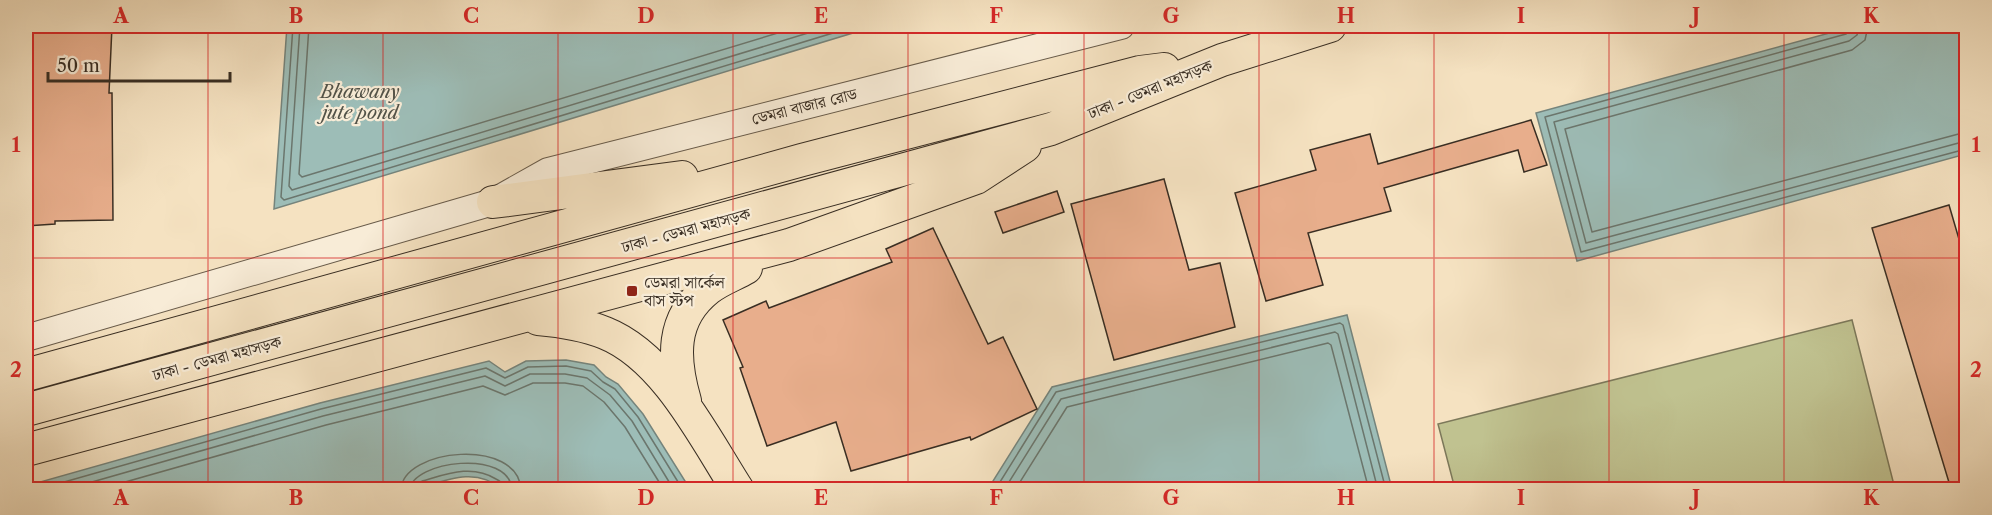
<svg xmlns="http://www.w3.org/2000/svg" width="1992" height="515" font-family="'Libre Caslon Text','Noto Serif Bengali',serif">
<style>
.green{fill:#c0c290;stroke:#7c785a;stroke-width:1.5}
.water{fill:#9dbdb7;stroke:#75847c;stroke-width:1.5}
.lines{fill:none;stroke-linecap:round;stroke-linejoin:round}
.shore{stroke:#6b766d;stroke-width:1.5}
.building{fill:#e8ae8c;stroke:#392e23;stroke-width:1.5}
.minor-casing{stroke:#685b4a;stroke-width:28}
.major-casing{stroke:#392e23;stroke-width:34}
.minor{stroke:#f8ecd7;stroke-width:26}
.major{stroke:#f5e2c1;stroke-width:32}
.grid{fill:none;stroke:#d62828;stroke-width:1.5;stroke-opacity:0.55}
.poi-dot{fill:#8f2418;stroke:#f8ecd7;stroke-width:2}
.labels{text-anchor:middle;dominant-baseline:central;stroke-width:4.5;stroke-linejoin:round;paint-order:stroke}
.street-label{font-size:16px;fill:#392e23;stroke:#f8ecd7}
.poi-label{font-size:16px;fill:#392e23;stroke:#f8ecd7;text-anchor:start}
.water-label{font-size:18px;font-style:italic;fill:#525248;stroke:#f8ecd7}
.neatline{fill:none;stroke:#d62828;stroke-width:2}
.grid-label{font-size:20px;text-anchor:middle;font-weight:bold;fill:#d62828}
</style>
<rect width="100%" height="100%" fill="#f5e2c1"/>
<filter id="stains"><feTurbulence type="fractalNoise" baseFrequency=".00333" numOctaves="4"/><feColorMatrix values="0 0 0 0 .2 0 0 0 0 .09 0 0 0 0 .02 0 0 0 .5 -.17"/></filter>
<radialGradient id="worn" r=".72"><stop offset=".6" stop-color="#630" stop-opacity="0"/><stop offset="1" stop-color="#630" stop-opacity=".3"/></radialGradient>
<path class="green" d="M 1852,320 L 1895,489 L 1455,489 L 1438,424 Z"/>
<path class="water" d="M 287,26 L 876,26 L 274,209 Z
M 1855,26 L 1966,26 L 1966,154 L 1577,261 L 1536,113 Z
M 1347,315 L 1392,489 L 988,489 L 1052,387 Z
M 566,360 L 594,365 L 606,377 L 618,384 L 643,414 L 690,489 L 501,489 C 475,465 442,482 413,490 L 26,489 L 26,486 L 320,403 L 489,361 L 505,372 L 526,361 Z"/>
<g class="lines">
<path class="shore" d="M 293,26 L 281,197 L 284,200 L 856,26
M 300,26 L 289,186 L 292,190 L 831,26
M 309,26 L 299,174 L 302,177 L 801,26
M 1852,26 L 1846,34 L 1545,117 L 1581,252 L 1966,149
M 1859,26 L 1857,35 L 1849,41 L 1554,122 L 1586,243 L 1966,141
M 1868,26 L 1865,40 L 1852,50 L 1565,129 L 1592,232 L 1966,132
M 36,490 L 321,409 L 486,368 L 505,378 L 528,367 L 566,366 L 591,371 L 603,382 L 615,389 L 638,417 L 683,490
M 64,490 L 323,416 L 485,376 L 505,386 L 530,374 L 565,374 L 587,378 L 610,395 L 632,421 L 674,490
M 97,490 L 326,425 L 483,386 L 505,395 L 533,383 L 565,383 L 583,386 L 604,402 L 625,427 L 664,490
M 401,490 C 402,448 519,437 521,490
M 410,490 C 411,461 510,448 512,490
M 417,490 L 422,481 C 447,474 472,464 496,479 C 502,482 503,483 504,490
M 995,490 L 1056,392 L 1340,323 L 1343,325 L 1386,490
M 1004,490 L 1061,399 L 1335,332 L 1338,334 L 1378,490
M 1015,490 L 1067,407 L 1328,343 L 1331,345 L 1369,490"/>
</g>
<path class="building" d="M 26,26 L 112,26 L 109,93 L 112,93 L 113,220 L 55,221 L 55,224 L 26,226 L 32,60 L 26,60 Z
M 1531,120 L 1547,165 L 1524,172 L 1518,150 L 1384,188 L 1391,211 L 1308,233 L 1323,285 L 1266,301 L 1235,193 L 1316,170 L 1310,150 L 1370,134 L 1378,164 Z
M 1164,179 L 1189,270 L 1220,263 L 1235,327 L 1114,360 L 1071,204 Z
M 1057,191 L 1064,212 L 1003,233 L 995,212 Z
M 1949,205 L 1966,263 L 1966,489 L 1951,489 L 1872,228 Z
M 933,228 L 988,344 L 1003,337 L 1037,409 L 971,440 L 970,437 L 851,471 L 836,422 L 767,446 L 740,368 L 743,367 L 723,320 L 766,301 L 769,308 L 892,262 L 886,249 Z"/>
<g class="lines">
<g class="minor-casing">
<path id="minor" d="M 26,338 L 493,202 L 548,171 L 1121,26"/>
</g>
<g class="major-casing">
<path id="major" d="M 493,202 L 682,177
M 538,319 C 561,321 583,324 605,333 C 665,357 704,437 738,490
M 26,375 L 802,160 L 1140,72 L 1164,69
M 685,401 C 673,359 670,319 708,289 C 719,280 734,275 746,268
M 26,410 L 1051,129 L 1222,60 L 1330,26
M 26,450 L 789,245 L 976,178 L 1025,146"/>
</g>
<use href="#minor" class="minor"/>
<use href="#major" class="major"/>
</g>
<path class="grid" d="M 208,26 L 208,490M 383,26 L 383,490M 558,26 L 558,490M 733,26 L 733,490M 908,26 L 908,490M 1084,26 L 1084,490M 1259,26 L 1259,490M 1434,26 L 1434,490M 1609,26 L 1609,490M 1784,26 L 1784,490M 26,258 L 1966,258"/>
<rect class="poi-dot" x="626" y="285" width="12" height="12" rx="3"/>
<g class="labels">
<g class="street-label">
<text transform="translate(1150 89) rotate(-22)">ঢাকা - ডেমরা মহাসড়ক</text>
<text transform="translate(804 106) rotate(-14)">ডেমরা বাজার রোড</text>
<text transform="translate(686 230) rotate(-15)">ঢাকা - ডেমরা মহাসড়ক</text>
<text transform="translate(217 358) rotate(-15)">ঢাকা - ডেমরা মহাসড়ক</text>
</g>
<g class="poi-label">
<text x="644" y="282">ডেমরা সার্কেল<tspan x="644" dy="18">বাস স্টপ</tspan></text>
</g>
<g class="water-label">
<text x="360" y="92">Bhawany<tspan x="360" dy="21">jute pond</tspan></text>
</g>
</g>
<rect width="1992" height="515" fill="none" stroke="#f5e2c1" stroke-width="66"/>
<path d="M48 72v9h182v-9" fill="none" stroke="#392e23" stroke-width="3"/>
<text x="57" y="72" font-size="18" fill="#392e23" stroke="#f8ecd7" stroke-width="4.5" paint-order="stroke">50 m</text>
<rect x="33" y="33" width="1926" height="449" class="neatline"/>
<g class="grid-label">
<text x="121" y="23">A</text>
<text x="296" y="23">B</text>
<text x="471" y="23">C</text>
<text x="646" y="23">D</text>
<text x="821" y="23">E</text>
<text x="996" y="23">F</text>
<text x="1171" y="23">G</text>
<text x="1346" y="23">H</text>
<text x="1521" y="23">I</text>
<text x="1696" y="23">J</text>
<text x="1871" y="23">K</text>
<text x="16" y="152">1</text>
<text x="1976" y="152">1</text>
<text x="16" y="377">2</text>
<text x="1976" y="377">2</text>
<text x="121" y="505">A</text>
<text x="296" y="505">B</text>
<text x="471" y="505">C</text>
<text x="646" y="505">D</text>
<text x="821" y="505">E</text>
<text x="996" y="505">F</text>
<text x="1171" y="505">G</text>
<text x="1346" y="505">H</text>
<text x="1521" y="505">I</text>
<text x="1696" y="505">J</text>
<text x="1871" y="505">K</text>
</g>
<rect width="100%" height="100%" filter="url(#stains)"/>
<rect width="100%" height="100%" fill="url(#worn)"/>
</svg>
